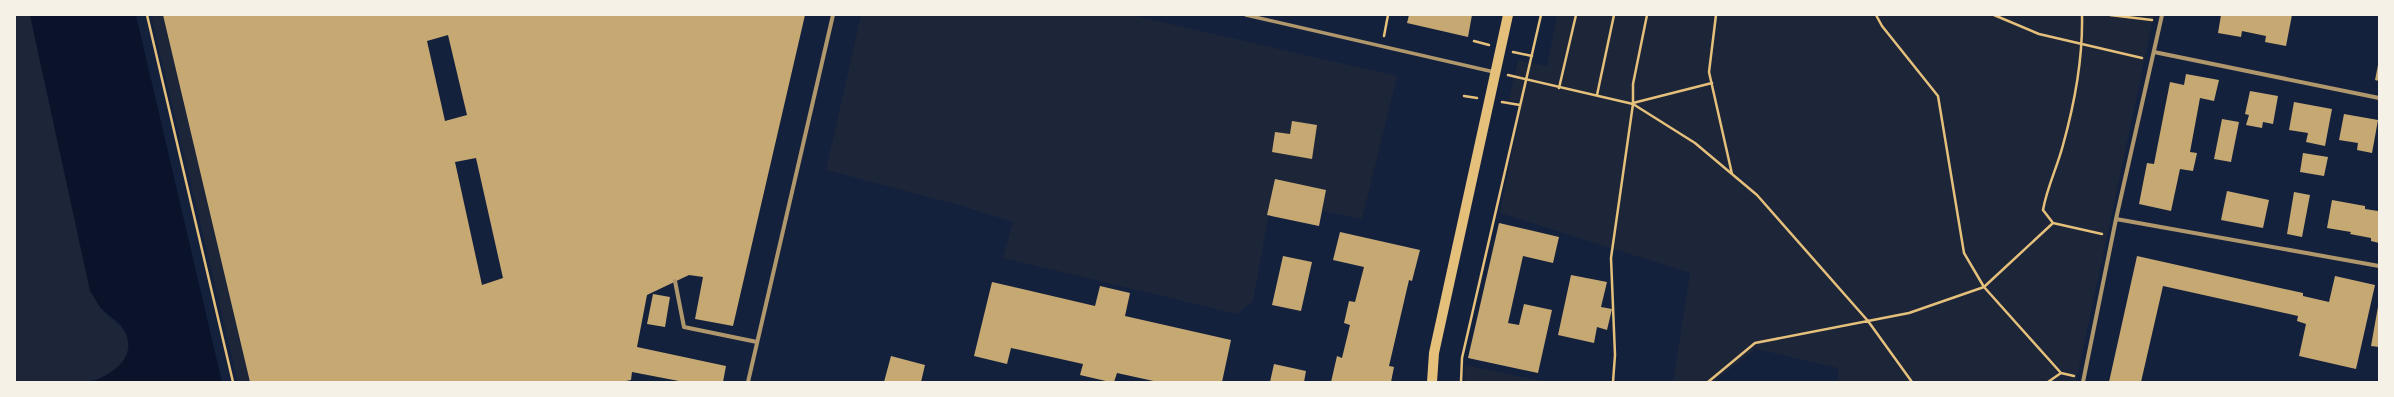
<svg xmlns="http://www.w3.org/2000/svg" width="2394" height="397" font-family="'Golos Text',sans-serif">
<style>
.green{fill:#1d2539}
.water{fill:#0b132b}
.building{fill:#c6a872;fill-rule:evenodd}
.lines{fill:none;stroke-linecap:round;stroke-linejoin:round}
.path{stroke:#e5c07b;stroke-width:2.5}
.pedestrian{stroke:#b1986c;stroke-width:3.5}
.minor{stroke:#b1986c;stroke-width:4}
.primary{stroke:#e5c07b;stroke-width:10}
</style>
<rect width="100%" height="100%" fill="#14213d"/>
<path class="green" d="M 15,15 L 30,15 C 48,100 66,185 90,269 C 93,280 94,297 100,307 C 110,323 142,333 125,359 C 104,392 49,382 15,382 Z
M 151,15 L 163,15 L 250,382 L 238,382 Z
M 861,15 L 1131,15 L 1397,76 L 1362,219 L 1322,211 L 1326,190 L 1275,180 L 1253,301 L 1237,314 L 1003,258 L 1013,222 L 959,205 L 826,170 Z
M 1557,15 L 2154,15 L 2076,382 L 1838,382 L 1838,368 L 1756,349 L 1713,382 L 1673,382 L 1690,273 L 1500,213 L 1522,103 L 1509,100 L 1518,60 L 1547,66 Z
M 1464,365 L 1547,382 L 1465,382 Z"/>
<path class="water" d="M 30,15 L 136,15 L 222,382 L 90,382 C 112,375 139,357 124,330 C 119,321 107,315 100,307 C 96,302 94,296 90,291 Z"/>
<path class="building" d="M 163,15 L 805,15 L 733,326 L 695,319 L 703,277 L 689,275 L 647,295 L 637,347 L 726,366 L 723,382 L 684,382 L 632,372 L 631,380 L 621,382 L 250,382 ZM 448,35 L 467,115 L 445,121 L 427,41 ZM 476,158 L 503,278 L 482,285 L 455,162 Z
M 1409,15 L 1472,15 L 1468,37 L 1407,23 Z
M 2221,15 L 2292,15 L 2286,46 L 2265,42 L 2266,36 L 2242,31 L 2241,37 L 2218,33 Z
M 2378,65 L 2379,65 L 2379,81 L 2375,80 Z
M 2186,74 L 2219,80 L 2214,101 L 2200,98 L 2190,152 L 2197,153 L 2193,171 L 2180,169 L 2171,211 L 2139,204 L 2147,163 L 2154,164 L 2170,82 L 2184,85 Z
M 2250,91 L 2278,96 L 2273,124 L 2263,122 L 2262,128 L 2246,125 L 2249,115 L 2245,114 Z
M 2294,102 L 2332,109 L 2325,146 L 2306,142 L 2308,133 L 2289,130 Z
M 2344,114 L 2378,120 L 2372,153 L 2357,150 L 2358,143 L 2339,140 Z
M 2222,119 L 2239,122 L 2231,162 L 2214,159 Z
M 1292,121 L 1317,125 L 1312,159 L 1272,152 L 1275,132 L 1290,134 Z
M 2303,153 L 2328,157 L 2324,176 L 2300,172 Z
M 1275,179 L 1326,190 L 1319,226 L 1267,215 Z
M 2227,191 L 2269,200 L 2263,228 L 2221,220 Z
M 2294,192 L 2310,195 L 2302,237 L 2287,234 Z
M 2332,200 L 2365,206 L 2365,209 L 2378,211 L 2379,243 L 2371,241 L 2371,238 L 2350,234 L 2351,232 L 2327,228 Z
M 1499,223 L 1559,237 L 1553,263 L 1523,256 L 1508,323 L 1519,325 L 1524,304 L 1552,310 L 1538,373 L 1468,358 Z
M 1340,232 L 1420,250 L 1412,281 L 1409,280 L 1389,366 L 1394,367 L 1391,382 L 1331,382 L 1337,356 L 1342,358 L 1350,325 L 1344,323 L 1349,301 L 1355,302 L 1364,267 L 1333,260 Z
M 1283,256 L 1312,262 L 1301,311 L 1272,305 Z
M 2137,256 L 2303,293 L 2303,296 L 2329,302 L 2335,276 L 2375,285 L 2356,369 L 2299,356 L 2306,324 L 2297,321 L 2298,316 L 2163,286 L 2141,382 L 2109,382 Z
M 1571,275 L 1607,282 L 1601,307 L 1612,309 L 1607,330 L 1597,327 L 1594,343 L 1558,335 Z
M 992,282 L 1095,306 L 1100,286 L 1130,293 L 1125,316 L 1231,340 L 1222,382 L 1158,382 L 1117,373 L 1114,382 L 1110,382 L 1080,375 L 1083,364 L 1011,348 L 1007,364 L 974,356 Z
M 653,294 L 670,297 L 665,327 L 647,324 Z
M 2379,301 L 2379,347 L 2371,346 Z
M 891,356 L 925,365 L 921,382 L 884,382 Z
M 1274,364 L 1306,371 L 1304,382 L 1270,382 Z"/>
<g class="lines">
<path class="path" d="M 147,15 L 233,382
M 1716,15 L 1709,72 L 1732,174
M 1876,15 L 1882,26 L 1938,96 L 1964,253 L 1984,287 L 2061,373 L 2048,382
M 1994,15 L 2039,34 L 2142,58
M 2110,15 L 2152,20
M 1384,36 L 1388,15
M 1474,41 L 1489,45
M 1513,52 L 1532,56
M 1508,75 L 1633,104 L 1633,84 L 1647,15
M 1559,88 L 1576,15
M 1597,95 L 1614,15
M 1464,96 L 1477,98
M 1502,102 L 1520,105
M 1633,103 L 1712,83
M 1633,104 L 1695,143 L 1757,195 L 1868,321 L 1912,382
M 2053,223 L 2043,210 C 2047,187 2057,168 2063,145 C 2075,102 2083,60 2082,15
M 2061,373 L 2074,376
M 1461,382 L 1462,358 L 1541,15
M 1613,382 L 1615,355 L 1611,258 L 1633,104
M 1708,382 L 1755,343 L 1909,313 L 1984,287 L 2053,223 L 2102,234"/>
<path class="pedestrian" d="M 1246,15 L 1494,72"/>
<path class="minor" d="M 2154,52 L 2379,98
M 2116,219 L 2379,266
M 675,281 L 684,327 L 757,342
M 748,382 L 833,15
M 2083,382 L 2116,219 L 2162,15"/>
<path class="primary" d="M 1432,382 L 1434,353 L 1508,15"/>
</g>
<rect width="2394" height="397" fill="none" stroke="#f6f1e7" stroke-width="32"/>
</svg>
